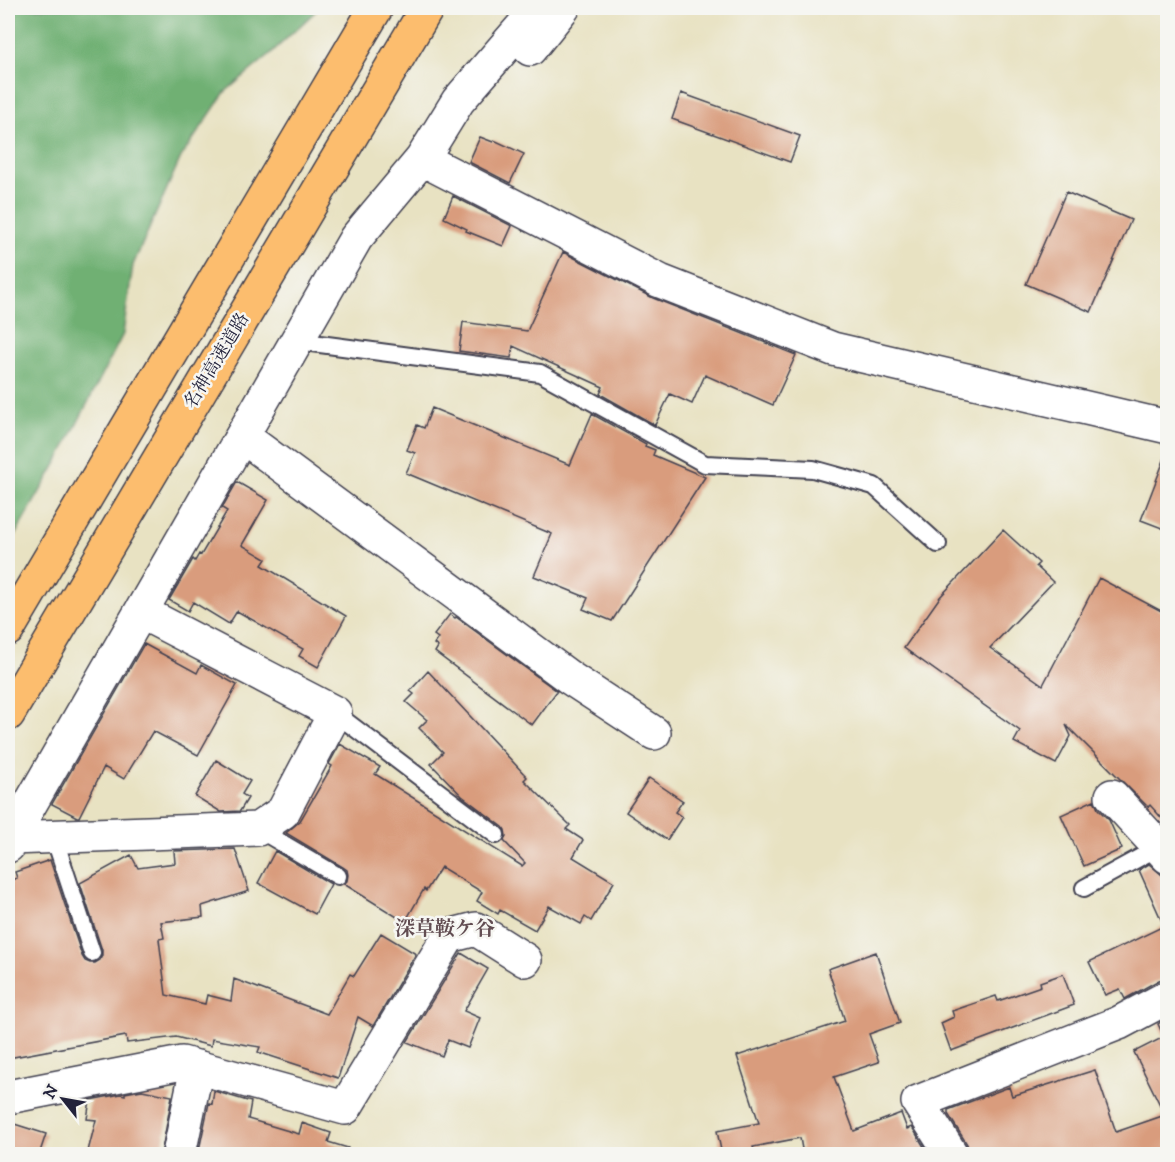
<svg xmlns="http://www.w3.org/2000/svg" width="1175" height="1162" font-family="'IM FELL DW Pica','Noto Serif JP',serif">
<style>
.forest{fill:#70b073;stroke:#496957;stroke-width:1.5}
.building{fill:#d99c7d}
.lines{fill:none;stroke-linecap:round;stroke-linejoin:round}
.lane-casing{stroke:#403f4f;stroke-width:20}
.street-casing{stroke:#403f4f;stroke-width:36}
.highway-casing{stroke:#403f4f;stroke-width:36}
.lane{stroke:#fff;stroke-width:16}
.street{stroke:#fff;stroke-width:33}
.highway{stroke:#fcbd6e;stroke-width:33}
.labels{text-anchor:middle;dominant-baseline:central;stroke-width:5;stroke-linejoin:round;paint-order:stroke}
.street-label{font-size:18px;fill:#22223b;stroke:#f6f6f2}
.neighbourhood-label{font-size:20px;font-weight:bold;fill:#624d52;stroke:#f6f6f2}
</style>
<rect width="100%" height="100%" fill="#f6f6f2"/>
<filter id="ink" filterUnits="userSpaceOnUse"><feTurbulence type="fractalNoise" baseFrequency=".0167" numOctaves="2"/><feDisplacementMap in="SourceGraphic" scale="12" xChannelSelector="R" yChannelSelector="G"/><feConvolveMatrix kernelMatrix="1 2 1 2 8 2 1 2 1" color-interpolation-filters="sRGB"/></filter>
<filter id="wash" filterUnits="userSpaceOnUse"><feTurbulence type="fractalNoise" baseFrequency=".008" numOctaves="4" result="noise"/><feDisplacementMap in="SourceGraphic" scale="24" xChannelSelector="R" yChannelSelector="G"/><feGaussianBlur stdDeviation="1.35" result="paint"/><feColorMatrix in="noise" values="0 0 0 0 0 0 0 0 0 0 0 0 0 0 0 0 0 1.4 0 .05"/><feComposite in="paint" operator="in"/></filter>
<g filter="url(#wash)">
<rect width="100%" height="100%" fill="#e8e2c2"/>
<path class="forest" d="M 8,8 L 319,8 L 268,56 L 225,92 L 181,157 L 133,265 L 123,334 L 59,459 L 8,547 Z"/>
<g id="blocks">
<path class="building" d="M 681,93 L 800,136 L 790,162 L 672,119 Z
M 480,137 L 493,142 L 494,140 L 524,154 L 510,183 L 469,162 Z
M 1066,192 L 1131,220 L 1091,312 L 1026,284 Z
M 453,196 L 512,226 L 503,246 L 466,231 L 467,229 L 444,218 Z
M 563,252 L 653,298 L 796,355 L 773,405 L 705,375 L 692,404 L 670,394 L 655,425 L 600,394 L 603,387 L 513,346 L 511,358 L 459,351 L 463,322 L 527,331 Z
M 432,408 L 570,465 L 592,414 L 646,444 L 645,446 L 655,450 L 653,455 L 705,477 L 612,621 L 583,609 L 588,598 L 534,576 L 552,534 L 406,473 L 415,453 L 407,450 L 417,425 L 424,428 Z
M 1166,455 L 1167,456 L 1167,530 L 1141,520 Z
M 237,482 L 268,500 L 242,545 L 266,559 L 262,565 L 346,616 L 318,667 L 299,656 L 303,649 L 237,611 L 229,624 L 193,602 L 188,611 L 169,600 L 193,559 L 195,561 L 199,554 L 201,555 L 227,511 L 222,508 Z
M 1003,530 L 1039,563 L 1036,566 L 1053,582 L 990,648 L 1043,685 L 1099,578 L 1167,614 L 1167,824 L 1150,805 L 1148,807 L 1066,725 L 1071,736 L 1056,764 L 1014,742 L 1020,731 L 904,648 L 940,597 Z
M 450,614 L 455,618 L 456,617 L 557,691 L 532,725 L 435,652 L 438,647 L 434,644 L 438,638 L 434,635 Z
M 144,644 L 197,673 L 201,665 L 237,685 L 198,755 L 153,731 L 124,779 L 104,767 L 79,817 L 77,817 L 52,804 Z
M 428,671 L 527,777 L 524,780 L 570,825 L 566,829 L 583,840 L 573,857 L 614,882 L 591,921 L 585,917 L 581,924 L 549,906 L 535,930 L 500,910 L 498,914 L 477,901 L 482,892 L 441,867 L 426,891 L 424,889 L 405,922 L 344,884 L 347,881 L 348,875 L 347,870 L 343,867 L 286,833 L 300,821 L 332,766 L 329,764 L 340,744 L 380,767 L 375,774 L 522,866 L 525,863 L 504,841 L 506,836 L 505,830 L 503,827 L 462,796 L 431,764 L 443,752 L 419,728 L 427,720 L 406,702 L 414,694 L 410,691 Z
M 216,760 L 250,781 L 242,794 L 248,798 L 240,811 L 221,812 L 195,796 Z
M 649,778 L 683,801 L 675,812 L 682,817 L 667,840 L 626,812 Z
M 1094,800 L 1098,809 L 1109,820 L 1122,849 L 1084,866 L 1061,815 Z
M 235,849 L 249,891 L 202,906 L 203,917 L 161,922 L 164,938 L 159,939 L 166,995 L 205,1004 L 207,995 L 231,1001 L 234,979 L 327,1014 L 350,974 L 354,976 L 381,933 L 416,954 L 373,1026 L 358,1017 L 338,1078 L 258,1052 L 260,1047 L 212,1039 L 211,1046 L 176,1037 L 127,1043 L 126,1036 L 8,1058 L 8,881 L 17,878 L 15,872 L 50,860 L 82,956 L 85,961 L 90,963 L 95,963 L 100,960 L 102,955 L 102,950 L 80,883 L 131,855 L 138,868 L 175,863 L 174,851 Z
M 275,851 L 331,884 L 315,914 L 258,883 Z
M 1149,864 L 1162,875 L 1167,875 L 1167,978 L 1159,980 L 1125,999 L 1120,989 L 1105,995 L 1089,962 L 1164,926 L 1139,870 Z
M 876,952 L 900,1023 L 869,1034 L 879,1062 L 834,1077 L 854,1131 L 901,1113 L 907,1129 L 912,1127 L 929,1155 L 797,1155 L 796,1152 L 802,1149 L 800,1138 L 753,1147 L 754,1151 L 737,1155 L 722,1155 L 717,1131 L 759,1123 L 737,1056 L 845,1021 L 828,969 Z
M 461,953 L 488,969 L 464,1011 L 480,1018 L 468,1048 L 448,1040 L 442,1056 L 407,1042 Z
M 1063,974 L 1074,1005 L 951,1051 L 941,1023 L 954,1017 L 952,1011 L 996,996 L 998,1001 L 1041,986 L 1040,982 Z
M 1167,1018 L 1167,1155 L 970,1155 L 967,1144 L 948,1114 L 948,1110 L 1009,1087 L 1012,1096 L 1095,1070 L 1116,1132 L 1165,1115 L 1134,1052 L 1164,1037 L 1158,1024 Z
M 142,1090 L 172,1096 L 161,1155 L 87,1155 L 96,1120 L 87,1119 L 90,1100 L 121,1094 L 125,1095 L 125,1093 Z
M 214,1091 L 251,1102 L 248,1119 L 299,1134 L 302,1123 L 331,1133 L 328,1142 L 348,1148 L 347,1155 L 198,1155 L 209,1103 L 212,1104 Z
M 8,1122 L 46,1134 L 39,1155 L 8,1155 Z"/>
</g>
</g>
<g filter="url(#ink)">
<use href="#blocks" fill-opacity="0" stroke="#403f4f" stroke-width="1.5"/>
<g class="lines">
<g class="lane-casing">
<path id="lane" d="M 297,341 L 540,373 L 705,464 L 813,469 L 874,486 L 938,544
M 335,713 L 496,835
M 258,829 L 338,876
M 54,837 L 92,953
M 1084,888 L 1159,847"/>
</g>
<g class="street-casing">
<path id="street" d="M 530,49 L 563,8
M 422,159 L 660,281 L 833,349 L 1168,427
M 242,436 L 570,678 L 654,733
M 1112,796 L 1168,857
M 11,838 L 258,829 L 283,812 L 335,713 L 141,612
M 8,846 L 17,827 L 356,238 L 422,159 L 458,101 L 523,26 L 535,8
M 8,1097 L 182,1063 L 345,1108 L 449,936 L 476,929 L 525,960
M 179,1154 L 197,1067
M 951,1154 L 918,1102 L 1119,1023 L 1168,997"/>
</g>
<g class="highway-casing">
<path id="highway" d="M 8,629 L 376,8
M 8,714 L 427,8"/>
</g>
<use href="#lane" class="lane"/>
<use href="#street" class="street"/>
<use href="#highway" class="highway"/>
</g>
</g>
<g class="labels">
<g class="street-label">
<text transform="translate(217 361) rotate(-59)">名神高速道路</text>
</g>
<g class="neighbourhood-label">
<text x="445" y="929">深草鞍ケ谷</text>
</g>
</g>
<rect width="1175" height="1162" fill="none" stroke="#f6f6f2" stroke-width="30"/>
<g transform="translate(63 1099) rotate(301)" stroke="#f6f6f2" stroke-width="4.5" paint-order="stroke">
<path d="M0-4.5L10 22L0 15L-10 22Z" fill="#22223b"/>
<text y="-9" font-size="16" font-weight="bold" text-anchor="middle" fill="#22223b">N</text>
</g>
</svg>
